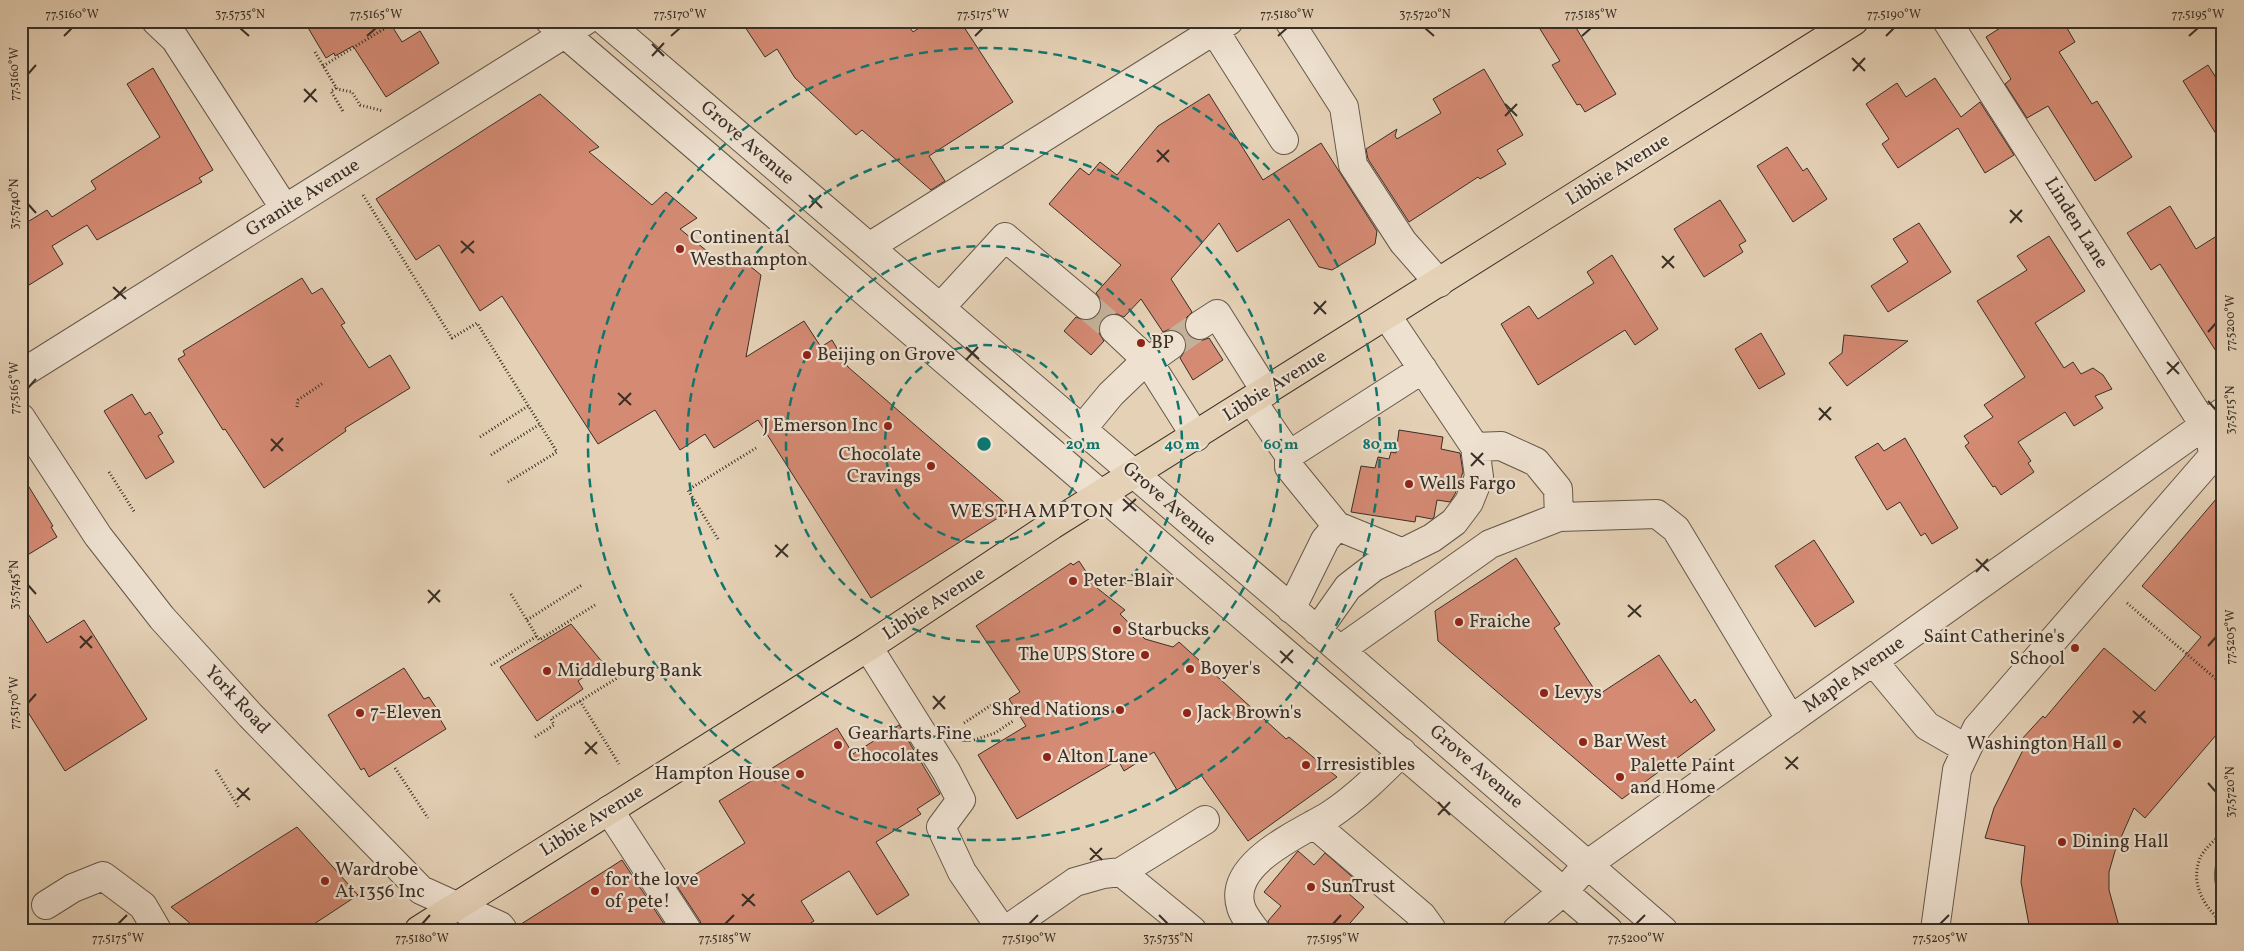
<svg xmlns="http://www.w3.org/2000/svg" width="2244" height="951" font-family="Vollkorn,serif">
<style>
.green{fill:#baba8b;stroke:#7a7459}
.building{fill:#d48a73;stroke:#392f27}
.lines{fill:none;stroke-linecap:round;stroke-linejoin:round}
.minor-tunnel{stroke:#c3b199;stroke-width:28;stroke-dasharray:28 14;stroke-linecap:butt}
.minor-casing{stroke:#64584b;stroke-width:30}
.major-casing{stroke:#392f27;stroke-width:30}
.path{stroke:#392f27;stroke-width:3;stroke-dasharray:1 2.5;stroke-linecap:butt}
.minor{stroke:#eee1d0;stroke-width:28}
.major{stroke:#e5d1b6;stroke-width:28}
.ticks{fill:none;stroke:#392f27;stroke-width:2}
.ring{fill:none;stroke:#0f766e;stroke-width:2.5;stroke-dasharray:9 6}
.poi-dot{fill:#8f2418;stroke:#eee1d0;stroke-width:2}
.labels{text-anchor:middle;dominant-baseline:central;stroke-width:4.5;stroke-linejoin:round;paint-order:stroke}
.street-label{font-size:19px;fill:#392f27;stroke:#eee1d0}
.poi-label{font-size:19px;fill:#392f27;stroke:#eee1d0;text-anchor:start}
.neighbourhood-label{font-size:20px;letter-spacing:1px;fill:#392f27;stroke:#eee1d0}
.centre{fill:#0f766e;stroke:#eee1d0;stroke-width:2.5}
.ring-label{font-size:15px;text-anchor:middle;font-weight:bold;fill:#0f766e;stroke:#eee1d0;stroke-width:4.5;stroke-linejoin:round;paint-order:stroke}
.neatline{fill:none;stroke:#392f27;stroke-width:2}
.ticks-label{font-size:12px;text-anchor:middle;fill:#392f27}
</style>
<rect width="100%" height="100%" fill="#e5d1b6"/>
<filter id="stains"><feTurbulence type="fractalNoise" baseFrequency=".004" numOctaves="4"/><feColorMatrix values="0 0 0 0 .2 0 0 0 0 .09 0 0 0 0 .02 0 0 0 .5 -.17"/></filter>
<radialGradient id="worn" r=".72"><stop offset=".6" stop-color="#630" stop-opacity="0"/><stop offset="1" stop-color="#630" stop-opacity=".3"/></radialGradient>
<path class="green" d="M 2223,850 L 2223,900 C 2211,883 2212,866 2223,850 Z"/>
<path class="building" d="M 304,21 L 393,21 L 390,23 L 402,42 L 420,31 L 439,63 L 386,97 L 353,46 L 335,56 L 334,53 L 326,58 Z
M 741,21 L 905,21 L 913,32 L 930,21 L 960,21 L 1013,102 L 929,156 L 945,181 L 931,190 L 862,130 L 856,135 L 795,78 L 777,49 L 765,57 Z
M 1535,21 L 1572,21 L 1616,94 L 1585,112 L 1580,104 L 1577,105 L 1552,65 L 1560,61 Z
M 2011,21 L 2063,21 L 2075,42 L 2059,52 L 2092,104 L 2097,101 L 2132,157 L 2095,181 L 2048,106 L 2027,118 L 2005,84 L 2011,79 L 1986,37 Z
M 2208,65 L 2223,89 L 2223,145 L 2183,81 Z
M 153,68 L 213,170 L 199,178 L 202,182 L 97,240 L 87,225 L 52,246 L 63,264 L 21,290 L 21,226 L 47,210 L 52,217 L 96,189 L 91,181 L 160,137 L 127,84 Z
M 1484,69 L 1523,135 L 1497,150 L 1506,164 L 1480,179 L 1478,177 L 1409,222 L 1368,159 L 1366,149 L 1397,129 L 1395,136 L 1397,139 L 1441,113 L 1433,99 Z
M 1935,78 L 1961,117 L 1980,102 L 2014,155 L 1985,173 L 1958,128 L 1898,168 L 1882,144 L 1889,139 L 1866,104 L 1897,83 L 1906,97 Z
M 540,94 L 599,147 L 589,152 L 652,205 L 666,192 L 697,218 L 680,229 L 724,265 L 740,258 L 761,275 L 746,357 L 804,321 L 821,347 L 832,340 L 848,367 L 1012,509 L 871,598 L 758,420 L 714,448 L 705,434 L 680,450 L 655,410 L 598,444 L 502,296 L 480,311 L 439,245 L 416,260 L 376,199 Z
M 1209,94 L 1263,180 L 1321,143 L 1377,231 L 1375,244 L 1332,270 L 1319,267 L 1289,219 L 1237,252 L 1219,223 L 1171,279 L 1192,312 L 1186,318 L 1184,325 L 1187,333 L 1192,339 L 1200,341 L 1209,338 L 1223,360 L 1193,380 L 1180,358 L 1185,351 L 1187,344 L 1184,336 L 1177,331 L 1170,329 L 1163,332 L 1141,299 L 1124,317 L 1117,314 L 1110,314 L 1102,319 L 1099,326 L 1099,333 L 1104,341 L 1091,355 L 1064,331 L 1076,317 L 1084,320 L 1092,319 L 1098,315 L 1101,307 L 1100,299 L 1096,293 L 1121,265 L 1049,204 L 1080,168 L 1089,175 L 1100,162 L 1117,175 L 1158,126 Z
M 1787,147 L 1803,171 L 1807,168 L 1827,199 L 1793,222 L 1757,166 Z
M 1720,200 L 1746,241 L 1739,245 L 1743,252 L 1704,277 L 1674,229 Z
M 2170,206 L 2196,249 L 2223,232 L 2223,362 L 2160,264 L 2151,270 L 2127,233 Z
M 1919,223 L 1951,272 L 1888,312 L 1871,286 L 1908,262 L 1893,239 Z
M 2049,236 L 2085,291 L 2035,323 L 2064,368 L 2073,362 L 2081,374 L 2093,368 L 2103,375 L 2112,389 L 2095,396 L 2103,408 L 2074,426 L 2065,412 L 2018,442 L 2031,461 L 2028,463 L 2034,472 L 2001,495 L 1995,486 L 1993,487 L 1965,446 L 1969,443 L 1964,436 L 1993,417 L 1984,405 L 2025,377 L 1977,301 L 2027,270 L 2017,256 Z
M 1612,255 L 1658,329 L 1635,345 L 1625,330 L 1538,385 L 1501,324 L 1529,306 L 1538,319 L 1594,283 L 1587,272 Z
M 302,278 L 312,294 L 322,288 L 345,323 L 341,325 L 369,368 L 390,355 L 410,388 L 345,428 L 346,431 L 264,488 L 225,429 L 223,430 L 178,359 L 185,355 L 183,351 Z
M 1761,333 L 1785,374 L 1759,389 L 1735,349 Z
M 1844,335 L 1908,341 L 1847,386 L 1829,363 L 1842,353 Z
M 132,394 L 145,415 L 150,412 L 163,433 L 158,436 L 174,462 L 146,479 L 104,411 Z
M 1399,430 L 1443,437 L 1441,449 L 1460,453 L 1463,472 L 1455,494 L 1450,502 L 1437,500 L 1434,517 L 1432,519 L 1416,516 L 1415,522 L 1351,512 L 1361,466 L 1375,468 L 1378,457 L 1389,459 L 1391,452 L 1396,453 Z
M 1905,438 L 1958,528 L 1932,544 L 1925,533 L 1921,536 L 1900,502 L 1887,510 L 1855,457 L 1878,443 L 1884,451 Z
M 21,474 L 53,526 L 51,527 L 57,537 L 21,559 Z
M 2223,491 L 2223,727 L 2145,818 L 2134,808 L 2115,851 L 2109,872 L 2109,890 L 2120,930 L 2030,930 L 2021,882 L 2025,846 L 1985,838 L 1994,808 L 2026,744 L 2021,740 L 2043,716 L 2045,718 L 2104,648 L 2155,691 L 2201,637 L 2142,586 Z
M 1814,540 L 1854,602 L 1815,627 L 1775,566 Z
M 1516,558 L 1560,624 L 1554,628 L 1598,695 L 1659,655 L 1691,703 L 1695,699 L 1715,730 L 1622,799 L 1438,641 L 1435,611 Z
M 1079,561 L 1097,588 L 1125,610 L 1120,614 L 1145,639 L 1173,647 L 1179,642 L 1286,739 L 1289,737 L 1337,777 L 1248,841 L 1201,775 L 1177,790 L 1154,752 L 1124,771 L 1118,760 L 1017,819 L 978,755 L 1026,726 L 1009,699 L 1020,692 L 976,626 L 1071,563 L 1073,565 Z
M 21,603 L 47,643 L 84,620 L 147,719 L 65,771 L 21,701 Z
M 571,624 L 603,663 L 578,681 L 583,689 L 537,721 L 500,667 Z
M 404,668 L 424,699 L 429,697 L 442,717 L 440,719 L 446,729 L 369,777 L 364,768 L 361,770 L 328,715 Z
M 899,725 L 940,794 L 917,809 L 921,814 L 876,842 L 909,895 L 877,915 L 849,871 L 801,901 L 814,921 L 800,930 L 703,930 L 700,921 L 677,886 L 745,843 L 719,801 L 837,728 L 853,754 Z
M 297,827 L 358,895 L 305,930 L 198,930 L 171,907 Z
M 1298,851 L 1314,865 L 1325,853 L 1358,882 L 1348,893 L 1364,907 L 1344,930 L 1270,930 L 1268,921 L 1281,906 L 1264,892 Z
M 622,860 L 668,930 L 518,930 L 518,926 Z"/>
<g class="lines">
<path class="minor-tunnel" d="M 1086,305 L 1114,329
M 1171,345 L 1200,325"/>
<g class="minor-casing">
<path id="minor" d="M 156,21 L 175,39 L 285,209
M 550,21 L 1608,930
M 605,21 L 1340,650 L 1663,930
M 1289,21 L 1344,107 L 1353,165 L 1403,242 L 1439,283
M 1214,30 L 1284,140
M 869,247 L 1229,21
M 940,308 L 1005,237 L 1086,305
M 1200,325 L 1217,314 L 1266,392
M 1114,329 L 1148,361 L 1196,437
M 21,374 L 585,21
M 1252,401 L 1289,455
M 21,418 L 98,536 L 162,618 L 250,715 L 421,890 L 500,926 L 503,930
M 1082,429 L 1111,394 L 1136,370 L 1171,345
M 1475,447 L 1501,446 L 1536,462 L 1558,489 L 1559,517
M 1403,553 L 1337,526 L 1289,467 L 1289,455 L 1423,369
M 1291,609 L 1325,540 L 1337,526
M 1317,631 L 1348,587 L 1374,567 L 1432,538 L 1454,522 L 1469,502 L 1479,477 L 1475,447 L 1387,316
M 868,647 L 946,771 L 961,800 L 941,827 L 962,872 L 1002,930
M 1340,650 L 1490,544 L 1559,517 L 1657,514 L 1676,529 L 1791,720
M 1873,661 L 1927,726 L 1967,749
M 609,810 L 687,930
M 1314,824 L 1422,916 L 1432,930
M 1121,872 L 1205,820
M 46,905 L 73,888 L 103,876 L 143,906 L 157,930
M 1006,930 L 1075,882 L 1103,874 L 1121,872 L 1192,930
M 1255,930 C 1250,923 1243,915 1241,907 C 1227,863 1301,833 1330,815 C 1357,797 1379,775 1402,752
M 1517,930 L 1564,891 L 1588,864 L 2223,412
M 1935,930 L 1957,770 L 1977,728 L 2213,456 L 2211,441 L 2204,425 L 1947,21"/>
</g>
<g class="major-casing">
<path id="major" d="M 419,930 L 868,647 L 1052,525 L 1854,21"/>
</g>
<path class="path" d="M 315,52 L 337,89 L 352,92 L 360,105 L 383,111
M 323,66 L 392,24 L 390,21
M 336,88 L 331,91 L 344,113
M 363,195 L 452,338 L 477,323 L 557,452 L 508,482
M 297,407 L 298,400 L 323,383
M 480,437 L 528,406
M 491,455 L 540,424
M 109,472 L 135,513
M 718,539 L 688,490 L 756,448
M 511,594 L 539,640 L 595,605
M 2127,603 L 2223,685
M 527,620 L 582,585
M 491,665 L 537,636
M 580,701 L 619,764
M 964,723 L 999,700
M 535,737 L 554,725 L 551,719 L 635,667
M 974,740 L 995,733 L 1013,721
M 395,768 L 428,818
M 216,770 L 239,808
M 2223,832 C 2216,839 2204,849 2200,858 C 2190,884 2204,907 2223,923"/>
<use href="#minor" class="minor"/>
<use href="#major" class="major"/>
</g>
<path class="ticks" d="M 240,28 L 249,36M 1425,28 L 1434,36M 64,36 L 72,28M 367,36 L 376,28M 671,36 L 680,28M 975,36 L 983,28M 1278,36 L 1287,28M 1582,36 L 1591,28M 1886,36 L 1894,28M 2189,36 L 2198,28M 652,44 L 664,56M 652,56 L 664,43M 1852,58 L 1865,71M 1853,71 L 1865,58M 28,74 L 36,65M 304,89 L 317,102M 304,102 L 316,89M 1505,104 L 1517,116M 1505,116 L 1517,104M 1157,150 L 1169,162M 1157,162 L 1169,150M 809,195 L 822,208M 28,204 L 36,213M 809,208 L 821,195M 2010,210 L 2022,222M 2010,223 L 2022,210M 461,241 L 474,253M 461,253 L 474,241M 1662,256 L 1674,268M 1662,268 L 1674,256M 113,287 L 126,299M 114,299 L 126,287M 1314,302 L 1326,314M 1314,314 L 1326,301M 2208,332 L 2216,323M 966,347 L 979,359M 966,360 L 978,347M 2167,362 L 2179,374M 2167,374 L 2179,362M 28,388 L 36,379M 618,393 L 631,405M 2208,401 L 2216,410M 619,405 L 631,393M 1819,408 L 1831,420M 1819,420 L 1831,407M 271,439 L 283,451M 271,451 L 283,438M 1471,453 L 1484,465M 1471,466 L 1483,453M 1123,499 L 1136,511M 1123,511 L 1136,499M 775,545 L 788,557M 776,557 L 788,544M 1976,559 L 1989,571M 1976,572 L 1988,559M 28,585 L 36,594M 428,590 L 440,602M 428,603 L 440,590M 1628,605 L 1641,617M 1628,617 L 1641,605M 80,636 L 92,648M 2208,646 L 2216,637M 80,648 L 92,636M 1280,651 L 1293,663M 1281,663 L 1293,650M 933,696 L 945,709M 28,703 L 36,694M 933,709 L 945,696M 2133,711 L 2146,723M 2133,723 L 2145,711M 585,742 L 597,754M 585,754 L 597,742M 1785,757 L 1798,769M 1786,769 L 1798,757M 2208,783 L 2216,792M 237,788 L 250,800M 237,800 L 249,788M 1438,802 L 1450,815M 1438,815 L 1450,802M 1090,848 L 1102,860M 1090,860 L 1102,848M 742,894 L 755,906M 742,906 L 754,894M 1159,915 L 1168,924M 118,924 L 127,915M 422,924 L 430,915M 725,924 L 734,915M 1029,924 L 1038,915M 1333,924 L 1341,915M 1636,924 L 1645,915M 1940,924 L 1949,915"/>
<g class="ring">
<circle cx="984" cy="444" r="99"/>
<circle cx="984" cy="444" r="198"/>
<circle cx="984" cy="444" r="297"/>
<circle cx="984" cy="444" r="396"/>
</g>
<g class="poi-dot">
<circle cx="680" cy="249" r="5"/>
<circle cx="1141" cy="343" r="5"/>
<circle cx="807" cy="355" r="5"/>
<circle cx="888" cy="426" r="5"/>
<circle cx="931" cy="466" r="5"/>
<circle cx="1409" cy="484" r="5"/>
<circle cx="1073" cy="581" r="5"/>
<circle cx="1459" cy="622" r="5"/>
<circle cx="1117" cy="630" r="5"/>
<circle cx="2075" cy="648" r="5"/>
<circle cx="1145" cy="655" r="5"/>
<circle cx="1190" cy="669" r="5"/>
<circle cx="547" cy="671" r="5"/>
<circle cx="1544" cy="693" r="5"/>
<circle cx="1120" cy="710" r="5"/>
<circle cx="360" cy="713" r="5"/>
<circle cx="1187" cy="713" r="5"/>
<circle cx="1583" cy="742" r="5"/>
<circle cx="2117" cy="744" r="5"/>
<circle cx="838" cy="745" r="5"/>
<circle cx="1047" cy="757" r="5"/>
<circle cx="1306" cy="765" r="5"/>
<circle cx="800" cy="774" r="5"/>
<circle cx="1620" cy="777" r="5"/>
<circle cx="2062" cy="842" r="5"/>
<circle cx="325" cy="881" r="5"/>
<circle cx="1311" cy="887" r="5"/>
<circle cx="595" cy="891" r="5"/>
</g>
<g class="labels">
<g class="street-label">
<text transform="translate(747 143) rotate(41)">Grove Avenue</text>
<text transform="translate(1618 170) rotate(-32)">Libbie Avenue</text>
<text transform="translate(303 198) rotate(-32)">Granite Avenue</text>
<text transform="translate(2076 223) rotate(58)">Linden Lane</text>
<text transform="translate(1275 386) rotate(-32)">Libbie Avenue</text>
<text transform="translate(1169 504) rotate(41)">Grove Avenue</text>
<text transform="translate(934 604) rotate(-33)">Libbie Avenue</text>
<text transform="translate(1854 675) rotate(-35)">Maple Avenue</text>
<text transform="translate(237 700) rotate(47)">York Road</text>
<text transform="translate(1476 767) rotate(41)">Grove Avenue</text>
<text transform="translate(592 821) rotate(-32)">Libbie Avenue</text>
</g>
<g class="poi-label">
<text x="690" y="238">Continental<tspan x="690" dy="22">Westhampton</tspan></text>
<text x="1151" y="343">BP</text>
<text x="817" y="355">Beijing on Grove</text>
<text x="878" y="426" text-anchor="end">J Emerson Inc</text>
<text x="921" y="455" text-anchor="end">Chocolate<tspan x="921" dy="22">Cravings</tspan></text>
<text x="1419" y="484">Wells Fargo</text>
<text x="1083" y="581">Peter-Blair</text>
<text x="1469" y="622">Fraiche</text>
<text x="1127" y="630">Starbucks</text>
<text x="2065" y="637" text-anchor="end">Saint Catherine's<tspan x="2065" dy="22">School</tspan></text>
<text x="1135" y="655" text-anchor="end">The UPS Store</text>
<text x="1200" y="669">Boyer's</text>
<text x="557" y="671">Middleburg Bank</text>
<text x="1554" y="693">Levys</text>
<text x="1110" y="710" text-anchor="end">Shred Nations</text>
<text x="370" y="713">7-Eleven</text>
<text x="1197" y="713">Jack Brown's</text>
<text x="848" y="734">Gearharts Fine<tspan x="848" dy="22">Chocolates</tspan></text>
<text x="1593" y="742">Bar West</text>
<text x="2107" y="744" text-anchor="end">Washington Hall</text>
<text x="1057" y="757">Alton Lane</text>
<text x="1316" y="765">Irresistibles</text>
<text x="1630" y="766">Palette Paint<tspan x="1630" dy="22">and Home</tspan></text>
<text x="790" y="774" text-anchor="end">Hampton House</text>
<text x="2072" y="842">Dining Hall</text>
<text x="335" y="870">Wardrobe<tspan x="335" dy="22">At 1356 Inc</tspan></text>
<text x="605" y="880">for the love<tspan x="605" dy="22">of pete!</tspan></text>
<text x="1321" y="887">SunTrust</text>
</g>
<g class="neighbourhood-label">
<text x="1032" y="512">WESTHAMPTON</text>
</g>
</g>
<circle cx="984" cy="444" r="8" class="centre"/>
<g class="ring-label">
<text x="1083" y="449">20 m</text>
<text x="1182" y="449">40 m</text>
<text x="1281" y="449">60 m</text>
<text x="1380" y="449">80 m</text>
</g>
<rect width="2244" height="951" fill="none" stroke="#e5d1b6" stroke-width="55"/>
<rect x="28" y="28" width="2188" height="896" class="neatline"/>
<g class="ticks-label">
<text x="72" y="18">77.5160°W</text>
<text x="240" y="18">37.5735°N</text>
<text x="376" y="18">77.5165°W</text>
<text x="680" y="18">77.5170°W</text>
<text x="983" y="18">77.5175°W</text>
<text x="1287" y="18">77.5180°W</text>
<text x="1425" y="18">37.5720°N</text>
<text x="1591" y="18">77.5185°W</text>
<text x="1894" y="18">77.5190°W</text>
<text x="2198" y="18">77.5195°W</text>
<text transform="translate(14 74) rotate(-90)" y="4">77.5160°W</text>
<text transform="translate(14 204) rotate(-90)" y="4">37.5740°N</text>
<text transform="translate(2230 323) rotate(-90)" y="4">77.5200°W</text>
<text transform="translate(14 388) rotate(-90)" y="4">77.5165°W</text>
<text transform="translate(2230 410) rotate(-90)" y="4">37.5715°N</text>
<text transform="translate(14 585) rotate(-90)" y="4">37.5745°N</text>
<text transform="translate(2230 637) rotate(-90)" y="4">77.5205°W</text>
<text transform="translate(14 703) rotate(-90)" y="4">77.5170°W</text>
<text transform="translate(2230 792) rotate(-90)" y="4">37.5720°N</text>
<text x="118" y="942">77.5175°W</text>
<text x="422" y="942">77.5180°W</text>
<text x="725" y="942">77.5185°W</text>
<text x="1029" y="942">77.5190°W</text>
<text x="1168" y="942">37.5735°N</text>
<text x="1333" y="942">77.5195°W</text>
<text x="1636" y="942">77.5200°W</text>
<text x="1940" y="942">77.5205°W</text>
</g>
<rect width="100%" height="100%" filter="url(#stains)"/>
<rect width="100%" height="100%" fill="url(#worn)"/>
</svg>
